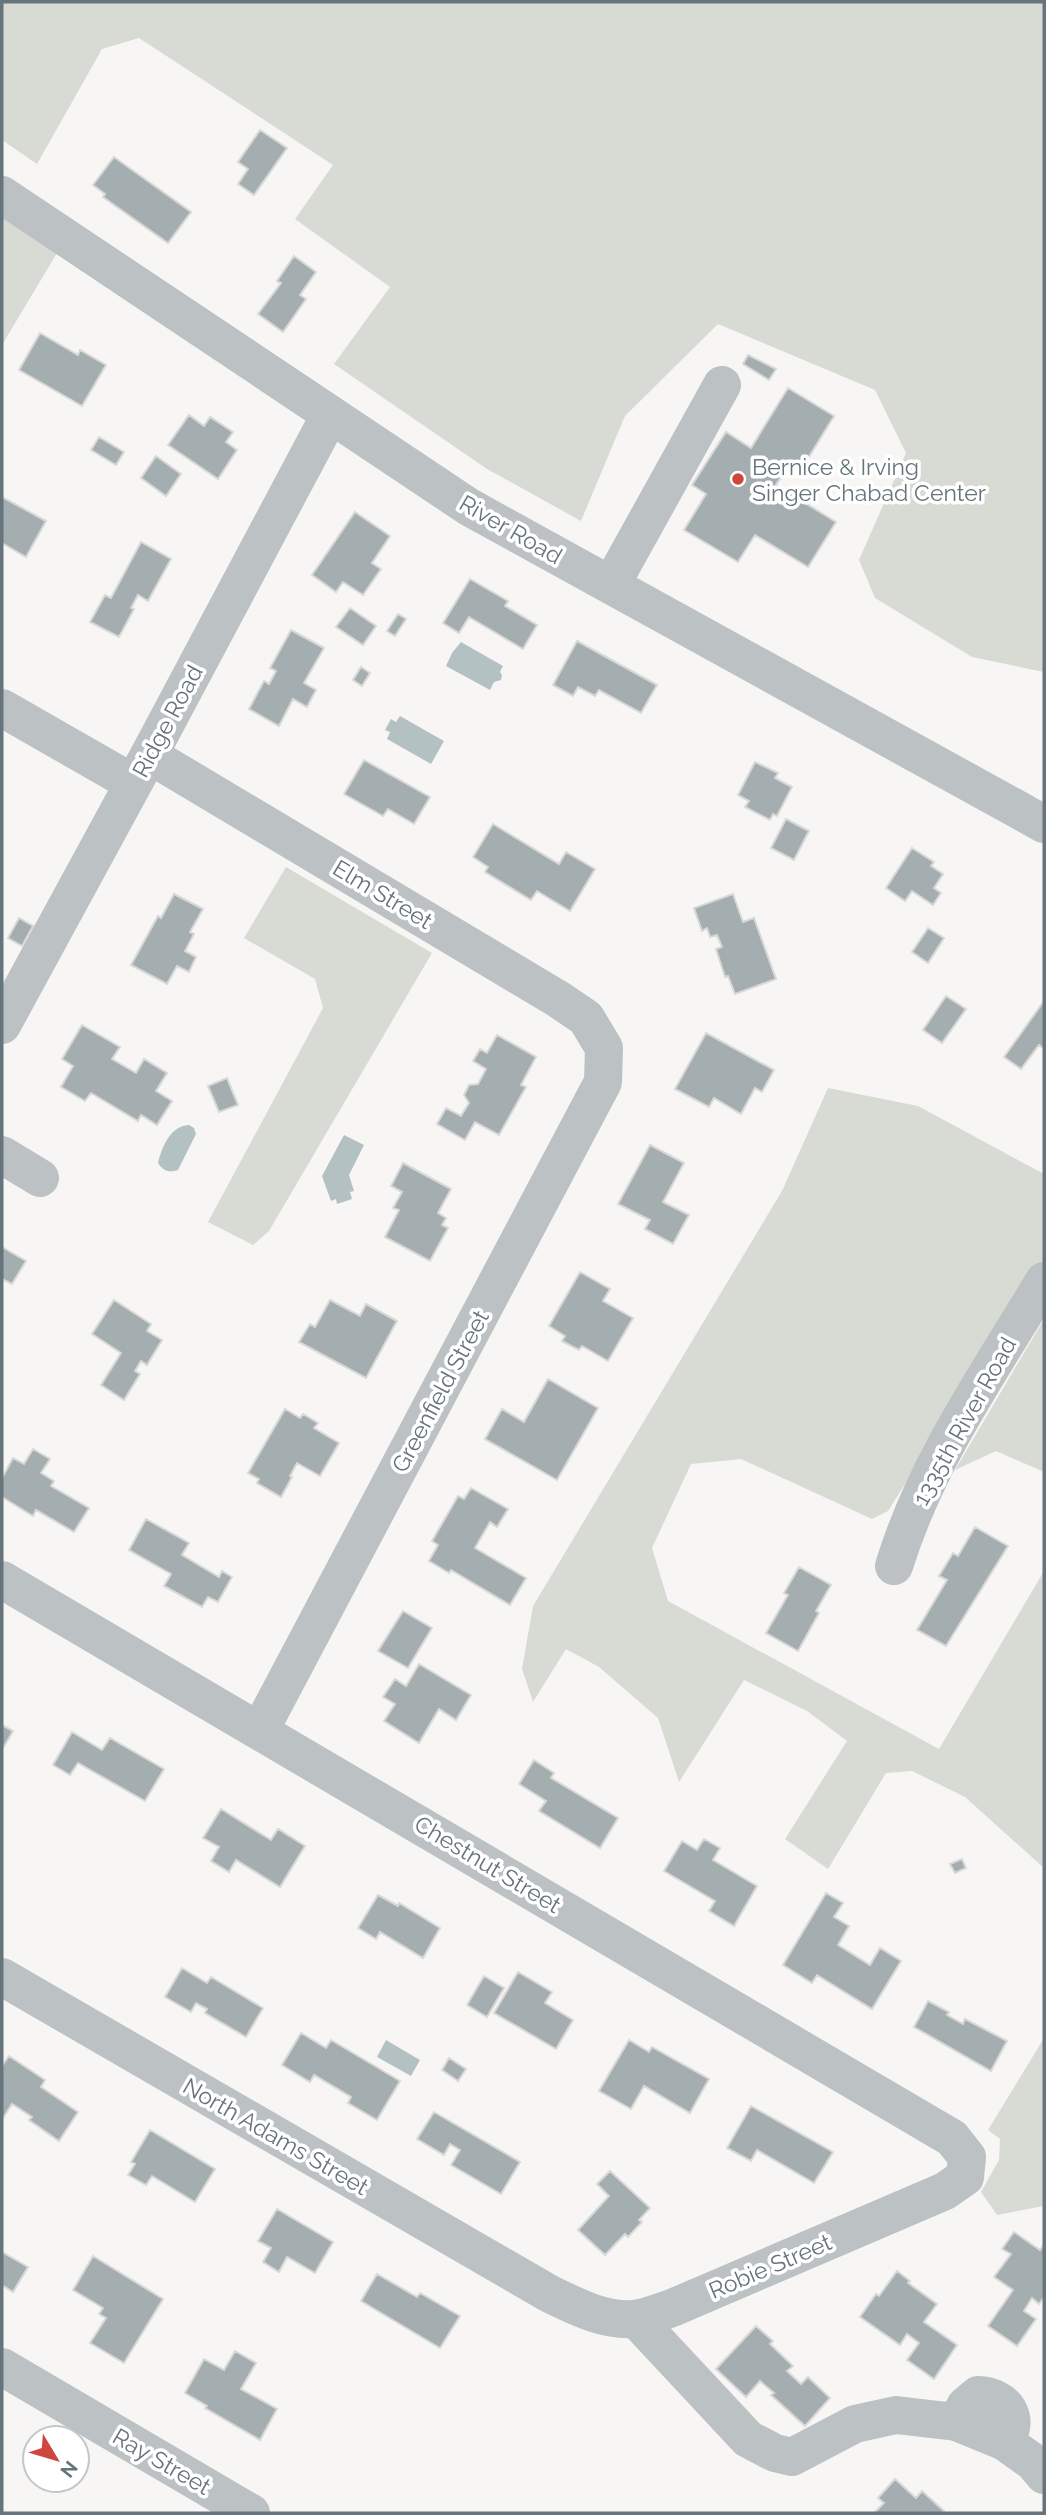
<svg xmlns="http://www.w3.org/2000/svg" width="1046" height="2515" font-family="Raleway,sans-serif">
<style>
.green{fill:#d7dbd4}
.water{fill:#b4c1c3}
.building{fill:#a4adb0;stroke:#d8d8d6;stroke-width:2}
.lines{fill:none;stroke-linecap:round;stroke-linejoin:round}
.minor{stroke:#bcc1c3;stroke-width:38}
.poi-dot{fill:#ce473c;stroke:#fff;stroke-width:2.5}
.labels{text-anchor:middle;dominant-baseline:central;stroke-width:7;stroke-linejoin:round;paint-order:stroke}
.poi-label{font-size:23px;fill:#65757b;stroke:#fff;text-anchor:start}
.street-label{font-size:23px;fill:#65757b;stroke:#fff}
</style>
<rect width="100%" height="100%" fill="#f7f6f4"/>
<path class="green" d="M 2,2 L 1044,2 L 1044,672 L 972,657 L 875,598 L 859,560 L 906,453 L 875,390 L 718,324 L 625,416 L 581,521 L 487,469 L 334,364 L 390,287 L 295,219 L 333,165 L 139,38 L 102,49 L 37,164 L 2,140 Z
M 2,216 L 57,253 L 2,345 Z
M 286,867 L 432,953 L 269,1231 L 253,1245 L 208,1222 L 323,1008 L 315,979 L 244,938 Z
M 828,1088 L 918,1106 L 1044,1174 L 1044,1263 L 888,1511 L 872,1519 L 741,1459 L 691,1464 L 652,1548 L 668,1601 L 939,1749 L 1044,1571 L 1044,1868 L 965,1797 L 912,1771 L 886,1773 L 828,1869 L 785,1839 L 847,1741 L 807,1711 L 744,1680 L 679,1782 L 658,1718 L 599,1667 L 566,1649 L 533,1702 L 522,1669 L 533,1606 L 782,1191 Z
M 1044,1319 L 1044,1472 L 996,1451 L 955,1470 Z
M 1044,2038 L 1044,2206 L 997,2215 L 981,2192 L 999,2160 L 1000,2139 L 988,2130 Z"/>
<path class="water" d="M 461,642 L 503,666 L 500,672 L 502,675 L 501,680 L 494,682 L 490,690 L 446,666 L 452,653 Z
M 400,716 L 444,741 L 431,764 L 387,739 L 390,732 L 385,730 L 391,719 L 396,722 Z
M 189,1125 L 194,1128 L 196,1134 L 178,1170 C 169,1173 163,1171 158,1163 C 162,1147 170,1126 189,1125 Z
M 344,1135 L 364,1145 L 349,1175 L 354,1191 L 350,1192 L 352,1199 L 337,1204 L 336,1199 L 331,1201 L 322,1176 Z
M 386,2040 L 420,2060 L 411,2076 L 377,2057 Z"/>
<path class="building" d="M 260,130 L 287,148 L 254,195 L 238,184 L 248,169 L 238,162 Z
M 114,157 L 191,212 L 168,243 L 103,197 L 105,194 L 93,185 Z
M 294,256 L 316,272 L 300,295 L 306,299 L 283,332 L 258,314 L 281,283 L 277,281 Z
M 40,333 L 78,355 L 80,350 L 106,365 L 82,406 L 19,370 Z
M 748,355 L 776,369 L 769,380 L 743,364 Z
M 788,388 L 834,416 L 799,473 L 788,466 L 776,485 L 836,522 L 808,567 L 755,535 L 738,562 L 684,530 L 706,494 L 692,485 L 726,432 L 751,448 Z
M 189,415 L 204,426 L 210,417 L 233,432 L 226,442 L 237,450 L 218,479 L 168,445 Z
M 99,437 L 124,452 L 116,465 L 91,450 Z
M 156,456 L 181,474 L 166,496 L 141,478 Z
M 2,497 L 46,521 L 26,557 L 2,543 Z
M 355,512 L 390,536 L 372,563 L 381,569 L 363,595 L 343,582 L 336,592 L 312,575 Z
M 141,542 L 171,559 L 148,601 L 138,595 L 131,608 L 134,609 L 119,637 L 90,622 L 105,595 L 111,598 Z
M 470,579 L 508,601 L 505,606 L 537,625 L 523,649 L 469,617 L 459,633 L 443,623 Z
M 350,608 L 376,626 L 363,645 L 336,627 Z
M 398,614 L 406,619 L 395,636 L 387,631 Z
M 291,630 L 324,648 L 304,683 L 316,690 L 307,707 L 293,699 L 279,726 L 249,709 L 264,681 L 269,684 L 276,671 L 270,668 Z
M 577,641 L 657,685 L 641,713 L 599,690 L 595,696 L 578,687 L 573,696 L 553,685 Z
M 361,667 L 370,673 L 362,686 L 353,680 Z
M 364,760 L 430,797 L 414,824 L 388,809 L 383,816 L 344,794 Z
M 755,762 L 778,773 L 775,778 L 792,787 L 777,816 L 773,814 L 770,820 L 745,807 L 749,801 L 738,795 Z
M 786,819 L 809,831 L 794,860 L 771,848 Z
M 493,824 L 559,864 L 566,852 L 595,869 L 570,911 L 537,891 L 531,900 L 485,872 L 488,867 L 473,857 Z
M 912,848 L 934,862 L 931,866 L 943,874 L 934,888 L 941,893 L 933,905 L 912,891 L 905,901 L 886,888 Z
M 174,894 L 203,909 L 190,932 L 194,934 L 185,951 L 196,957 L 189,972 L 177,966 L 167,984 L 131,965 L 158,916 L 161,918 Z
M 733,894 L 743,922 L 754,918 L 776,979 L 735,994 L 728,976 L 725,977 L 716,949 L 722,947 L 717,935 L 710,937 L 707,928 L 702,931 L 694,908 Z
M 19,918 L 33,926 L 22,946 L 8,938 Z
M 928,928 L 944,938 L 928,963 L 912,952 Z
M 946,996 L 966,1009 L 942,1043 L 923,1030 Z
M 1044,1001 L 1044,1049 L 1039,1045 L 1021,1069 L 1004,1057 Z
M 82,1025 L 120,1047 L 112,1059 L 136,1073 L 144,1059 L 167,1073 L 156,1091 L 172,1101 L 157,1125 L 141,1115 L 138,1121 L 91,1093 L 85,1101 L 61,1087 L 73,1066 L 62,1059 Z
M 706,1033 L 774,1070 L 762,1092 L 755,1088 L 741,1114 L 714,1098 L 709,1107 L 675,1089 Z
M 497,1035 L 536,1057 L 521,1085 L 526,1087 L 499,1135 L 475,1122 L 465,1140 L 437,1124 L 446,1108 L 461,1116 L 469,1103 L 464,1095 L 469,1085 L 478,1084 L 486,1069 L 473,1061 L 480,1049 L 487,1053 Z
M 227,1078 L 238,1105 L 219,1112 L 208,1086 Z
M 650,1145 L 684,1163 L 663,1202 L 689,1215 L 673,1244 L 645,1229 L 650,1220 L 618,1204 Z
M 403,1163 L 451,1189 L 438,1213 L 446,1218 L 442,1225 L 448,1228 L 430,1261 L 385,1237 L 399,1210 L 393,1208 L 402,1192 L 391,1186 Z
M 2,1247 L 26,1261 L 12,1284 L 2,1279 Z
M 580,1272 L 610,1289 L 603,1301 L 633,1318 L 608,1361 L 582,1346 L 579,1350 L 562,1341 L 565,1336 L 549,1326 Z
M 114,1300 L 151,1324 L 147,1331 L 162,1340 L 147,1365 L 141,1361 L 135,1371 L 140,1374 L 124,1400 L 101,1385 L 121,1353 L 92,1334 Z
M 330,1300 L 360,1316 L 366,1304 L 397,1321 L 366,1378 L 299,1342 L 310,1324 L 315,1327 Z
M 548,1379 L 598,1408 L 557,1480 L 485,1439 L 502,1409 L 524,1422 Z
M 285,1409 L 300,1418 L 303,1414 L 318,1423 L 314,1428 L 339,1443 L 320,1476 L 297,1463 L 290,1476 L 292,1477 L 281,1497 L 257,1483 L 259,1479 L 248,1473 Z
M 33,1449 L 50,1459 L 41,1473 L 54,1481 L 51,1486 L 89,1508 L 74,1532 L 36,1510 L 33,1516 L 2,1497 L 2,1478 L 13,1458 L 24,1464 Z
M 471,1488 L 508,1509 L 497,1527 L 490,1522 L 475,1548 L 526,1578 L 510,1605 L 451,1570 L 449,1573 L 429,1561 L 438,1545 L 432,1541 L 458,1496 L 464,1499 Z
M 146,1519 L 189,1543 L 182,1555 L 219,1577 L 222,1571 L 232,1577 L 218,1602 L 208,1597 L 202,1607 L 164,1586 L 171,1574 L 129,1550 Z
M 975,1527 L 1008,1546 L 946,1646 L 917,1630 L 947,1580 L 939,1576 L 953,1553 L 958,1556 Z
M 799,1567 L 831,1585 L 816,1611 L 819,1613 L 798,1651 L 766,1633 L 788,1595 L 784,1593 Z
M 403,1611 L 432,1628 L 408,1668 L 378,1651 Z
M 419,1664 L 471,1695 L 456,1720 L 439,1709 L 419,1743 L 384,1721 L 395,1704 L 383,1697 L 395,1679 L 406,1686 Z
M 2,1725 L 13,1731 L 2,1750 Z
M 72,1732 L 102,1750 L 110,1738 L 164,1769 L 145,1801 L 78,1763 L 70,1775 L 53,1765 Z
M 534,1760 L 554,1773 L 551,1778 L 618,1818 L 600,1848 L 539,1811 L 546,1801 L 519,1784 Z
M 221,1809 L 271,1840 L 278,1829 L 305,1846 L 280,1887 L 236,1860 L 229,1872 L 211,1861 L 219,1847 L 203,1838 Z
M 704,1839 L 720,1848 L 713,1860 L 757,1886 L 734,1926 L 709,1911 L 715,1901 L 664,1871 L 682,1841 L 697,1850 Z
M 962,1859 L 966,1868 L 955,1873 L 950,1864 Z
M 826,1893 L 843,1903 L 834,1917 L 849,1926 L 838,1945 L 870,1965 L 880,1948 L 901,1961 L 872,2009 L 817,1975 L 812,1983 L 783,1965 Z
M 378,1895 L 398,1906 L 399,1903 L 440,1928 L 423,1958 L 380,1932 L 376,1939 L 358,1928 Z
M 182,1968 L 207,1983 L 211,1977 L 263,2008 L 246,2037 L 205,2013 L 207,2009 L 196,2003 L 191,2012 L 165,1997 Z
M 518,1972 L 552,1992 L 545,2003 L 573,2020 L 556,2049 L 494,2013 Z
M 484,1976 L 504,1988 L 487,2017 L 467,2005 Z
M 928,2001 L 949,2012 L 947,2015 L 963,2024 L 965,2019 L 1007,2041 L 991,2071 L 914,2027 Z
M 301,2033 L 326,2048 L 331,2040 L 400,2081 L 377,2120 L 348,2103 L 351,2097 L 314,2075 L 310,2082 L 282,2065 Z
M 629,2040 L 649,2052 L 652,2047 L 709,2079 L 690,2113 L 644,2086 L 631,2109 L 599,2091 Z
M 9,2056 L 45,2080 L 41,2087 L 78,2112 L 59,2141 L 29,2120 L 32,2117 L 12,2104 L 3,2118 L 2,2117 L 2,2066 Z
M 449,2058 L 466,2069 L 458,2081 L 442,2070 Z
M 751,2106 L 833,2152 L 814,2183 L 757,2150 L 751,2161 L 727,2148 Z
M 434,2112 L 520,2162 L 501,2194 L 451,2165 L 460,2150 L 450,2144 L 444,2155 L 417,2139 Z
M 150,2130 L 215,2169 L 195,2202 L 152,2176 L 146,2185 L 128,2175 L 135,2164 L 131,2162 Z
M 610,2171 L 650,2208 L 639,2220 L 642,2222 L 628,2237 L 625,2234 L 605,2255 L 578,2230 L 609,2196 L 597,2184 Z
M 277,2209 L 333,2242 L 315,2273 L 287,2257 L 279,2272 L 263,2262 L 271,2248 L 258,2241 Z
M 1014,2232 L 1040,2250 L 1044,2244 L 1044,2297 L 1039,2304 L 1032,2298 L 1024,2311 L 1036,2319 L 1017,2346 L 988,2326 L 1013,2290 L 994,2277 L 1011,2254 L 1002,2249 Z
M 2,2252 L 28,2267 L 13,2292 L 2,2285 Z
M 93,2256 L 163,2299 L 124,2363 L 90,2343 L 106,2318 L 99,2314 L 103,2308 L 73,2290 Z
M 897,2271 L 910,2281 L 908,2283 L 937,2304 L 924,2322 L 957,2345 L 934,2379 L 907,2360 L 919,2343 L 907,2334 L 900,2345 L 860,2317 L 876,2294 L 879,2296 Z
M 377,2274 L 417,2297 L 420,2293 L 460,2316 L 440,2348 L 361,2301 Z
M 756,2326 L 773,2341 L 770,2344 L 793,2366 L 787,2371 L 801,2384 L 808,2377 L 830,2398 L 805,2426 L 771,2395 L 774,2393 L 760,2381 L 746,2397 L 716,2369 Z
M 235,2351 L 256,2363 L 241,2389 L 277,2409 L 260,2440 L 205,2408 L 207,2406 L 185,2393 L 204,2359 L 224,2370 Z
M 895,2479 L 916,2498 L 922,2491 L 944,2511 L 941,2513 L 874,2513 L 884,2503 L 878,2498 Z"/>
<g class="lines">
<path class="minor" d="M 2,195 L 469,507 L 1044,824
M 611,585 L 722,385
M 2,708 L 133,783
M 149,755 L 558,999 L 586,1018 L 604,1048 L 603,1082 L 260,1730
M 2,1025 L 149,755 L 330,415
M 2,1155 L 40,1178
M 894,1566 C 926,1462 989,1373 1044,1281
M 2,1580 L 952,2138 L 967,2157 L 965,2177 L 945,2191 L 672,2308 C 660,2312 646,2318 634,2319 C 604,2321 577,2307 550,2294 L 2,1977
M 636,2319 L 748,2439 L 775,2453 L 792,2457 L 855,2424 L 896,2415 L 956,2422 L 1005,2442 L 1033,2462 L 1044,2475
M 2,2367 L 251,2513
M 956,2422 L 966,2405 L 978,2395 C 1006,2396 1021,2418 1005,2442"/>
</g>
<circle class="poi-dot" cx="738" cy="479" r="7"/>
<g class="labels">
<g class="poi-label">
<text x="752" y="466">Bernice &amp; Irving<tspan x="752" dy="26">Singer Chabad Center</tspan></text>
</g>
<g class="street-label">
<text transform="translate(511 529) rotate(30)">River Road</text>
<text transform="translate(167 721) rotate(-62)">Ridge Road</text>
<text transform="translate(383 894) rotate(31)">Elm Street</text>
<text transform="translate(440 1391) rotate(-62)">Greenfield Street</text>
<text transform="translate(964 1421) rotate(-61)">1335th River Road</text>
<text transform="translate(488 1864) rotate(31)">Chestnut Street</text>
<text transform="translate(276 2136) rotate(30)">North Adams Street</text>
<text transform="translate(770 2266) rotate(-23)">Robie Street</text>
<text transform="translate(162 2461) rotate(30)">Ray Street</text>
</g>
</g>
<rect width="1046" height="2515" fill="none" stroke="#65757b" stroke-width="7"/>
<g transform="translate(56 2459) rotate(128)"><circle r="33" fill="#ffffff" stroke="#c1c8ca" stroke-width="2"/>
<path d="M0-5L12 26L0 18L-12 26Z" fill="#ce473c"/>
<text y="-10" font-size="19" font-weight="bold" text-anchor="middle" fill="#65757b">N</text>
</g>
</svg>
